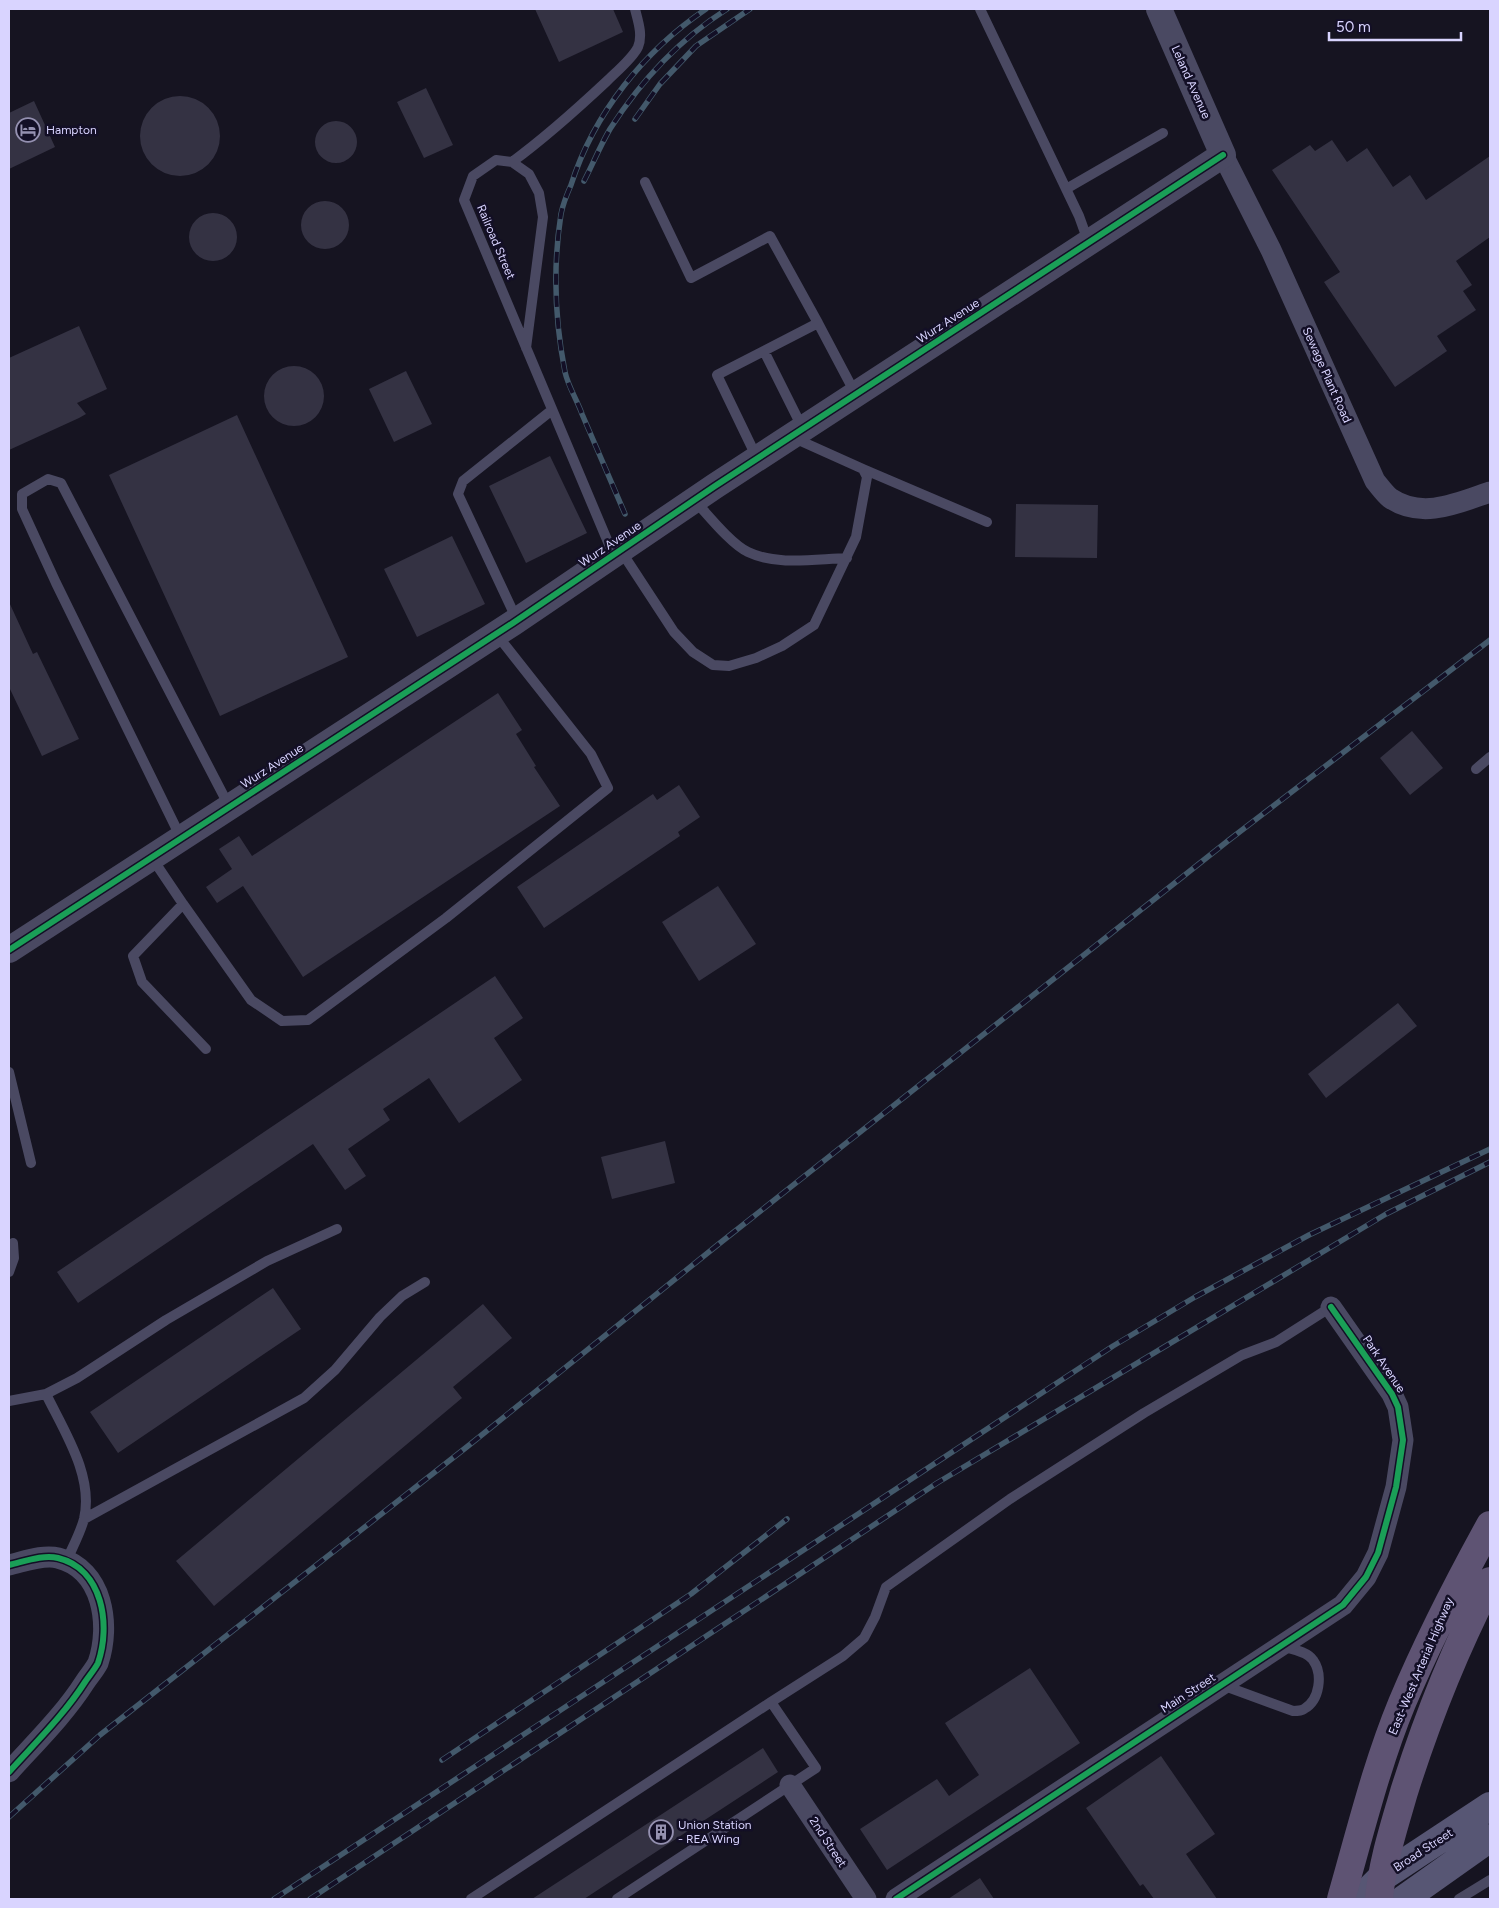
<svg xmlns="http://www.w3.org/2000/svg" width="1499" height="1908" font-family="Figtree,sans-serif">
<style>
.building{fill:#343243}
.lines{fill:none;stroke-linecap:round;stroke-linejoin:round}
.service{stroke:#4a4962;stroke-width:10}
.minor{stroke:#4a4962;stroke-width:21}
.tertiary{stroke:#4a4962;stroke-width:26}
.secondary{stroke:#575674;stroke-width:28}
.primary{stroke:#5e5373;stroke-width:28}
.rail-casing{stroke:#43596b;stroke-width:5.5}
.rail{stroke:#130f26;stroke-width:4;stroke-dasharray:11;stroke-linecap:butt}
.cycleway-casing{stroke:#130f26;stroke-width:9}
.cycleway{stroke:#1a9f57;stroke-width:6}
.labels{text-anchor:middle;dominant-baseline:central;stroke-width:5;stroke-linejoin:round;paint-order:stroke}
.street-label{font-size:12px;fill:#d9d4ff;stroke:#130f26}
.poi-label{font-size:12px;fill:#d9d4ff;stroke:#130f26;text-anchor:start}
</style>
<rect width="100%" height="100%" fill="#161421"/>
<path class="building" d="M 535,9 L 613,9 L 623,32 L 559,62 Z
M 426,88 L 453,145 L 424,158 L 397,102 Z
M140 136a40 40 0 1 1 80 0a40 40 0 1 1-80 0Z
M 34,101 L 55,147 L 9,169 L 9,113 Z
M315 142a21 21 0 1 1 42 0a21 21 0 1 1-42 0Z
M 1332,140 L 1347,162 L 1367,148 L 1393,187 L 1410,175 L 1426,200 L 1490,156 L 1490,237 L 1456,261 L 1472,285 L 1463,291 L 1476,310 L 1437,336 L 1447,351 L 1395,387 L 1324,282 L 1340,272 L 1272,170 L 1310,145 L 1315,151 Z
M301 225a24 24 0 1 1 48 0a24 24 0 1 1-48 0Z
M189 237a24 24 0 1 1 48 0a24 24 0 1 1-48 0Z
M 79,326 L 107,389 L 77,403 L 86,414 L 79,418 L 9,450 L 9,358 Z
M264 396a30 30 0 1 1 60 0a30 30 0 1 1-60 0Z
M 406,371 L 432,424 L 394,442 L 369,389 Z
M 237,415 L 348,657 L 220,716 L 109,475 Z
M 550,456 L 587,533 L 526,563 L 489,486 Z
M 1016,504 L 1098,505 L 1097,558 L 1015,557 Z
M 452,536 L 485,604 L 417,637 L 384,569 Z
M 9,602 L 33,654 L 37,652 L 79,739 L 42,756 L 9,687 Z
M 498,693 L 522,730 L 516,734 L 536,766 L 534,767 L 560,806 L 303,977 L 243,886 L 217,903 L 206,887 L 232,869 L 219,849 L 239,836 L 252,856 Z
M 1412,731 L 1443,768 L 1410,795 L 1380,758 Z
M 679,785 L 700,817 L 678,832 L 680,836 L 544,928 L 517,887 L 653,794 L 657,800 Z
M 718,886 L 756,944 L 699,981 L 662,922 Z
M 495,976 L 523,1018 L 494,1038 L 522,1080 L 459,1123 L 429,1078 L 383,1109 L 390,1120 L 348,1149 L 366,1176 L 345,1190 L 313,1144 L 78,1303 L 57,1272 Z
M 1398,1003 L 1417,1026 L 1326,1098 L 1308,1074 Z
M 665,1141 L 675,1183 L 612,1199 L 601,1157 Z
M 273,1288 L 301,1329 L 118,1453 L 90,1412 Z
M 483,1304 L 512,1338 L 453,1387 L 462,1398 L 214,1606 L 176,1561 Z
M 1030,1668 L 1080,1743 L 887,1870 L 860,1829 L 937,1779 L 949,1796 L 979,1775 L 945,1723 Z
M 763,1748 L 778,1772 L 584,1899 L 532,1899 Z
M 1161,1756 L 1215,1834 L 1186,1854 L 1217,1899 L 1154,1899 L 1143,1884 L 1140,1886 L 1086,1808 Z
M 980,1878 L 994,1899 L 948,1899 Z"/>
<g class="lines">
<path class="service" d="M 980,9 L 1079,216 L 1088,241
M 512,162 C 546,137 576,110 607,81 C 615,73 633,58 638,47 C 643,35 638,21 635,9
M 645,182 L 691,278 L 770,236 L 818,323
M 1066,189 L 1163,133
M 526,348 L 543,217 L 539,193 L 529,174 L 512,162 L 496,160 L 473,176 L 464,200 C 514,318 563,436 613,554
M 764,351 L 803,429
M 757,458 L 717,375 L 818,323 L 855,393
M 863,469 L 987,522
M 695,501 C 708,515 731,544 748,552 C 777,566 815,559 847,558
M 621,551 L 674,632 L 693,652 L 713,665 L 729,666 L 756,658 L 782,646 L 814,625 L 856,537 L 867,477 L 863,469 L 794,438
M 517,620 L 458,494 L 463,481 L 552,410
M 1476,769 L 1490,757
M 181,838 L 56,583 L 22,509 L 22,494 L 48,479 L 61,483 L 229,806
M 152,858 L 183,904 L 251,1000 L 282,1021 L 308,1020 L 446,918 L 608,788 L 591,754 L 497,635
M 183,904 L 133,956 L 142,982 L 206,1049
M 9,1072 L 31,1163
M 9,1272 L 14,1258 L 13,1243
M 46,1394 C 64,1431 94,1476 84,1519 C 80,1534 72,1548 66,1562
M 9,1401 L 46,1394 L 77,1378 L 166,1320 L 267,1261 L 337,1229
M 84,1519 L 304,1398 L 335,1370 L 380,1317 L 402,1296 L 425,1282
M 1222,1685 L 1293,1711 C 1296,1711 1301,1711 1304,1709 C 1320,1700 1323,1674 1313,1660 C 1307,1651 1291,1649 1281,1646
M 771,1702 L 843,1656 L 864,1638 L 875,1617 L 886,1587 L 1010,1499 L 1144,1413 L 1242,1355 L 1276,1342 L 1331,1307
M 471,1899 L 771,1702 L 816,1768 L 617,1899
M 1459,1899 L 1490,1880"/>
<path class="minor" d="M 1223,155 L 1271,250 L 1375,481 C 1380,487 1385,494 1390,498 C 1422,520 1458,503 1490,492
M 9,1565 C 23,1562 43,1554 58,1558 C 103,1569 111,1625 98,1663 C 95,1669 89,1676 85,1682 C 64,1715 35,1743 9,1772
M 790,1785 L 866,1899
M 896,1899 L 1343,1605 L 1366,1577 L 1378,1553 L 1396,1487 L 1403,1440 L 1398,1407 L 1392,1394 L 1331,1307"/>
<path class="tertiary" d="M 9,950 L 513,623 L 715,486 L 1223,155 L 1159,9"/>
<path class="secondary" d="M 1360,1899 L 1381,1878 L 1490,1806
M 1404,1899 L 1490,1838"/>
<path class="primary" d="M 1341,1899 C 1360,1833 1376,1766 1402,1703 C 1428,1641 1458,1583 1490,1525
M 1379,1899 C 1382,1863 1394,1827 1404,1792 C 1427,1719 1455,1649 1490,1581"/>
<g class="rail-casing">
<path id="rail" d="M 635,119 L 660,84 L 696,46 L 750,9
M 584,181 C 593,164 600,146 610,129 C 640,82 680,39 727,9
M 625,514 C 611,481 596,447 582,414 C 577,400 568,386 565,372 C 555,321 553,265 561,214 C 563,204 567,194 571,185 C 594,113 644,51 706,9
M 442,1760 L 691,1594 L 787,1519
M 9,1817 L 100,1735 L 468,1446 L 720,1243 L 1229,840 L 1490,640
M 274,1899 L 1113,1346 L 1195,1297 L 1309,1235 L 1490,1149
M 310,1899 L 937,1483 L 1386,1214 L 1490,1162"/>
</g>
<use href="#rail" class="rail"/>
<g class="cycleway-casing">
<path id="cycleway" d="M 9,950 L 513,623 L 715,486 L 1223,155
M 9,1565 C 23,1562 43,1554 58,1558 C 103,1569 111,1625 98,1663 C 95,1669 89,1676 85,1682 C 64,1715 35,1743 9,1772
M 896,1899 L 1343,1605 L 1366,1577 L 1378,1553 L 1396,1487 L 1403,1440 L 1398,1407 L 1392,1394 L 1331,1307"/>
</g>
<use href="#cycleway" class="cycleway"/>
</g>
<defs>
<g id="hotel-ring" transform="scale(1.25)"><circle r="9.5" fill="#130f26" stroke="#9591b1" stroke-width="1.5"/><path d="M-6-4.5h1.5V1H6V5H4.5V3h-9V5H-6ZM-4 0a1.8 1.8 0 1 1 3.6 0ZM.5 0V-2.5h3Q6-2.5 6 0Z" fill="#9591b1"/></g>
<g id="building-ring" transform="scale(1.25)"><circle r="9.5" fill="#130f26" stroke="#9591b1" stroke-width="1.5"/><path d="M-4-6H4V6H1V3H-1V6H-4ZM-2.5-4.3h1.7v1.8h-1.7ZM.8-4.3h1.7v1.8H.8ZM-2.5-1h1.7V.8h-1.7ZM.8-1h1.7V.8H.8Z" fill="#9591b1"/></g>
</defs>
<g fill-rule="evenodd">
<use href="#hotel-ring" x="28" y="130"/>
<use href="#building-ring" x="661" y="1832"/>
</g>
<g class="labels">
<g class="street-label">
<text transform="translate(1191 82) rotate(66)">Leland Avenue</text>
<text transform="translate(496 242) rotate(67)">Railroad Street</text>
<text transform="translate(948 321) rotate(-33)">Wurz Avenue</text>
<text transform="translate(1327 375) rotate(66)">Sewage Plant Road</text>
<text transform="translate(610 544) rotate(-34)">Wurz Avenue</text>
<text transform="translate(272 766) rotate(-33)">Wurz Avenue</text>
<text transform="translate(1384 1364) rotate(56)">Park Avenue</text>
<text transform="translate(1421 1666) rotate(-67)">East-West Arterial Highway</text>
<text transform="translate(1188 1693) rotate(-33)">Main Street</text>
<text transform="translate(828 1842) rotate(57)">2nd Street</text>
<text transform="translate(1423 1850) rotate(-33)">Broad Street</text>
</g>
<g class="poi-label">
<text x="46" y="130">Hampton</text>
<text x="678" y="1825">Union Station<tspan x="678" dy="14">- REA Wing</tspan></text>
</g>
</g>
<rect width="1499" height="1908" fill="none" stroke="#d9d4ff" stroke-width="20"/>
<path d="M1329 32v8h132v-8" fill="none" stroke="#d9d4ff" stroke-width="2.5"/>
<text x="1336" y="32" font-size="15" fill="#d9d4ff" stroke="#130f26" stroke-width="4" paint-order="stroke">50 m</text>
</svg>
